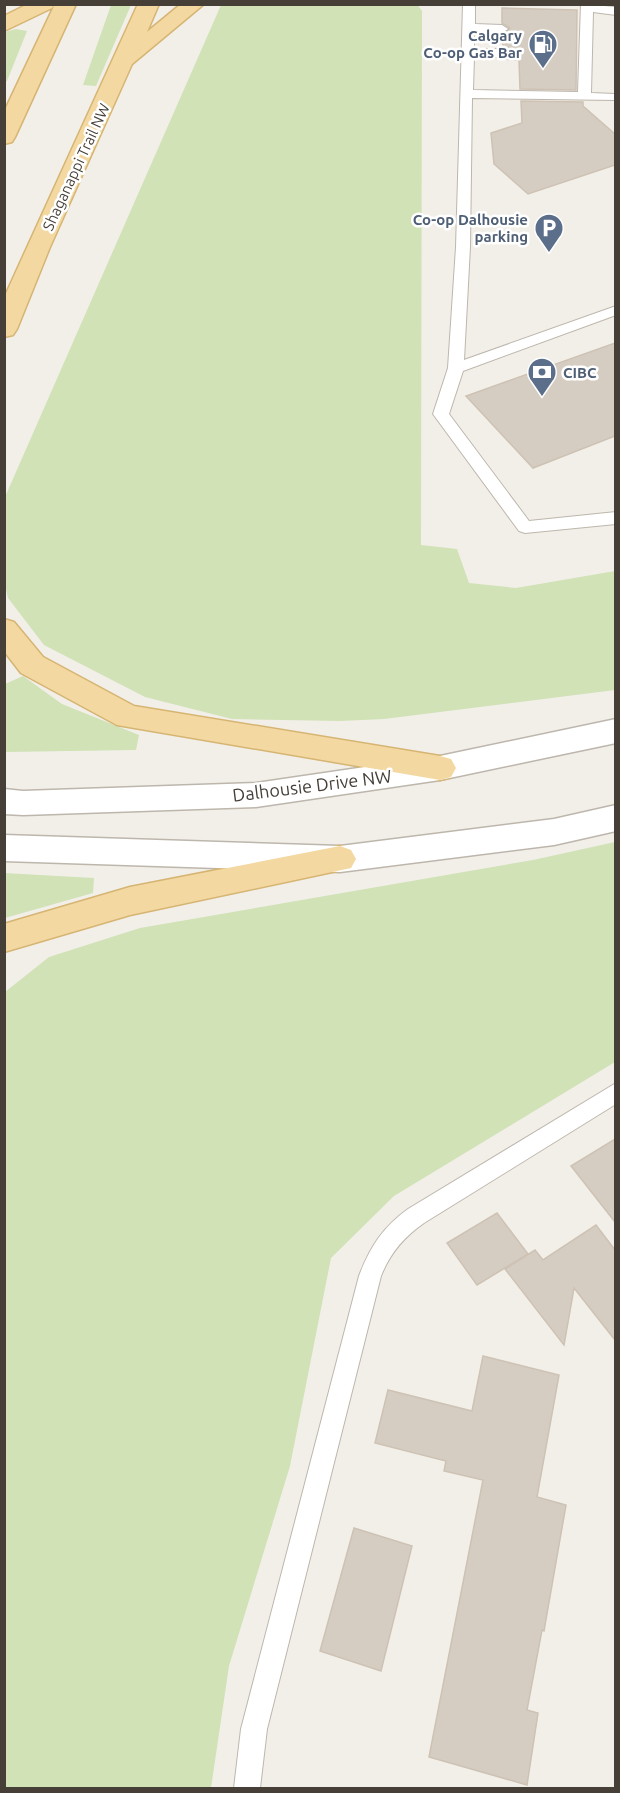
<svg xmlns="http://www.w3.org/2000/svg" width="620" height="1793" font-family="Ubuntu,sans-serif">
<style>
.green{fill:#d0e2b6}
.building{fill:#d6cdc2;stroke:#cdc2b3;stroke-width:1.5}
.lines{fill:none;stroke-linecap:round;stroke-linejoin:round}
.service-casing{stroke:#bdb6ac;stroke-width:2}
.tertiary-casing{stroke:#bdb6ac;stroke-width:3}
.primary-casing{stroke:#d6b573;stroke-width:3}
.service{fill:#fff;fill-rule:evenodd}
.tertiary{fill:#fff;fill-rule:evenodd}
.primary{fill:#f3d8a1;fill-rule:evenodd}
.labels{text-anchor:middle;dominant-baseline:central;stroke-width:5;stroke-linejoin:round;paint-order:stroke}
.far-service-label{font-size:15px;font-weight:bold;fill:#4e5e75;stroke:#fff;text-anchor:end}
.far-street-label{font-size:15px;fill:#453f38;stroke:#fff}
.street-label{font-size:18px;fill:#453f38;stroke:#fff}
</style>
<rect width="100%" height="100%" fill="#f2efe9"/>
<path class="green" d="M 111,5 L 131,5 L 96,86 L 83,85 Z
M 221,5 L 417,4 L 422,11 L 421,545 L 457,549 L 469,583 L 516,588 L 615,571 L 615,690 L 384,719 L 340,721 L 232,719 L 145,697 L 44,645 L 8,598 L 4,580 L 5,497 Z
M 16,29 L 27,31 L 7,81 L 5,82 L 5,32 Z
M 23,676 L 62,704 L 139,735 L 136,750 L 5,752 L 5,684 Z
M 615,842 L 615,1062 L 394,1196 L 331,1258 L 290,1466 L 229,1666 L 211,1788 L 5,1788 L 5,992 L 49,957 L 140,928 L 533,860 Z
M 4,873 L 94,878 L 93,893 L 5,918 Z"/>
<path class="building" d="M 502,8 L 577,10 L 576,90 L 520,89 L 519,60 L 503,59 L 511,52 L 503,47 L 502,35 L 510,28 L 502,23 Z
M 521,101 L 583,102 L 583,106 L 615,134 L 615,165 L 528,194 L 494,164 L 491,133 L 522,123 Z
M 615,343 L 615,436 L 533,468 L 466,396 Z
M 615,1139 L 615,1222 L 571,1166 Z
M 497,1213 L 528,1254 L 477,1285 L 447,1243 Z
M 596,1225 L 615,1250 L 615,1340 L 574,1288 L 564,1345 L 505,1269 L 535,1250 L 543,1260 Z
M 483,1356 L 559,1375 L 537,1497 L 566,1505 L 544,1631 L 542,1630 L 527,1710 L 538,1713 L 527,1785 L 429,1757 L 483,1480 L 444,1471 L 446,1461 L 375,1443 L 388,1390 L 472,1411 Z
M 354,1528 L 412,1546 L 381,1671 L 320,1651 Z"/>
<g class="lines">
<g class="service-casing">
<path id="service" d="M 463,4 L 475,4 L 475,24 L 502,25 L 508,29 L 502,33 L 474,32 L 474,49 L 503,49 L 509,53 L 503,57 L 474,57 L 473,90 L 578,92 L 581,4 L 616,7 L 616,15 L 593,12 L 591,93 L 615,94 L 615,100 L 472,98 L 470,247 L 464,360 L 616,306 L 616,315 L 463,371 L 449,414 L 529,521 L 616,512 L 616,524 L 525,533 L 519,531 L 433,414 L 448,368 L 456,247 Z
M 616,1083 L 616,1104 L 424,1223 C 404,1237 390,1253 381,1276 L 267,1729 L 260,1788 L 234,1788 L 241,1729 L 359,1276 C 370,1247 383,1227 408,1209 Z"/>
</g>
<g class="tertiary-casing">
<path id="tertiary" d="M 616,719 L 616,743 L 440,780 L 256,807 L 23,815 L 4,814 L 4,789 L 23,791 L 256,783 L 440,756 Z
M 616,805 L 616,831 L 554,845 L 340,872 L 4,861 L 4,835 L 340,846 L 554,819 Z"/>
</g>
<g class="primary-casing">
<path id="primary" d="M 28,4 L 55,4 L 52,8 L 4,31 L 4,16 Z
M 55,4 L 76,4 L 15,137 L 12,142 L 4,144 L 4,112 Z
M 138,4 L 159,4 L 147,32 L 181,4 L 204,4 L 132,64 L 50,247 L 17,329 L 13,335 L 4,337 L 4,298 Z
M 4,619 L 14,622 L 43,657 L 134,706 L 440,756 L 451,759 L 456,768 L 451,777 L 440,780 L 117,725 L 21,673 L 4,651 Z
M 340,846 L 351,850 L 356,859 L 351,868 L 130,915 L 4,952 L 4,924 L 130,887 Z"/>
</g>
<use href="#service" class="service"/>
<use href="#tertiary" class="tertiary"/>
<use href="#primary" class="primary"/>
</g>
<defs>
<g id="fuel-pin" transform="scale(1.5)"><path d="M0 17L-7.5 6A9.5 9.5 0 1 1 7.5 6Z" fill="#5c6f8a" stroke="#fff"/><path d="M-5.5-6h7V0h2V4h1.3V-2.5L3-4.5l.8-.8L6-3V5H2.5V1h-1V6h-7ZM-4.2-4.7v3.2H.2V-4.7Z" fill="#fff"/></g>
<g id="parking-pin" transform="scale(1.5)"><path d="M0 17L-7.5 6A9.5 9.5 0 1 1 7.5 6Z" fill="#5c6f8a" stroke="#fff"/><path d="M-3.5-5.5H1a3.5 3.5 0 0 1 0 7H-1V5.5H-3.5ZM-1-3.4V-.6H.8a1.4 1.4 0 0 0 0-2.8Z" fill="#fff"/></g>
<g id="bank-pin" transform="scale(1.5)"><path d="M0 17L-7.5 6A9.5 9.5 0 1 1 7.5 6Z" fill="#5c6f8a" stroke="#fff"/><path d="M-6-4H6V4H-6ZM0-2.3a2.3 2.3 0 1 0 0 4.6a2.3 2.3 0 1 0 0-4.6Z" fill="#fff"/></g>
</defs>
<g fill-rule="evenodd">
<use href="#fuel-pin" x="543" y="44"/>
<use href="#parking-pin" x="549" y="228"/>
<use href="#bank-pin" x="542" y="372"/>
</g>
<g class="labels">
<g class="far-service-label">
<text x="522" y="35">Calgary<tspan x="522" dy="17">Co-op Gas Bar</tspan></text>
<text x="528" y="219">Co-op Dalhousie<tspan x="528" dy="17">parking</tspan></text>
<text x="563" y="372" text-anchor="start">CIBC</text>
</g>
<g class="far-street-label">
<text transform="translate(76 167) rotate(-65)">Shaganappi Trail NW</text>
</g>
<g class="street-label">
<text transform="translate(312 785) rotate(-7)">Dalhousie Drive NW</text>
</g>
</g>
<rect width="620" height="1793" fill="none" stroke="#453f38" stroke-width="12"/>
</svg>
